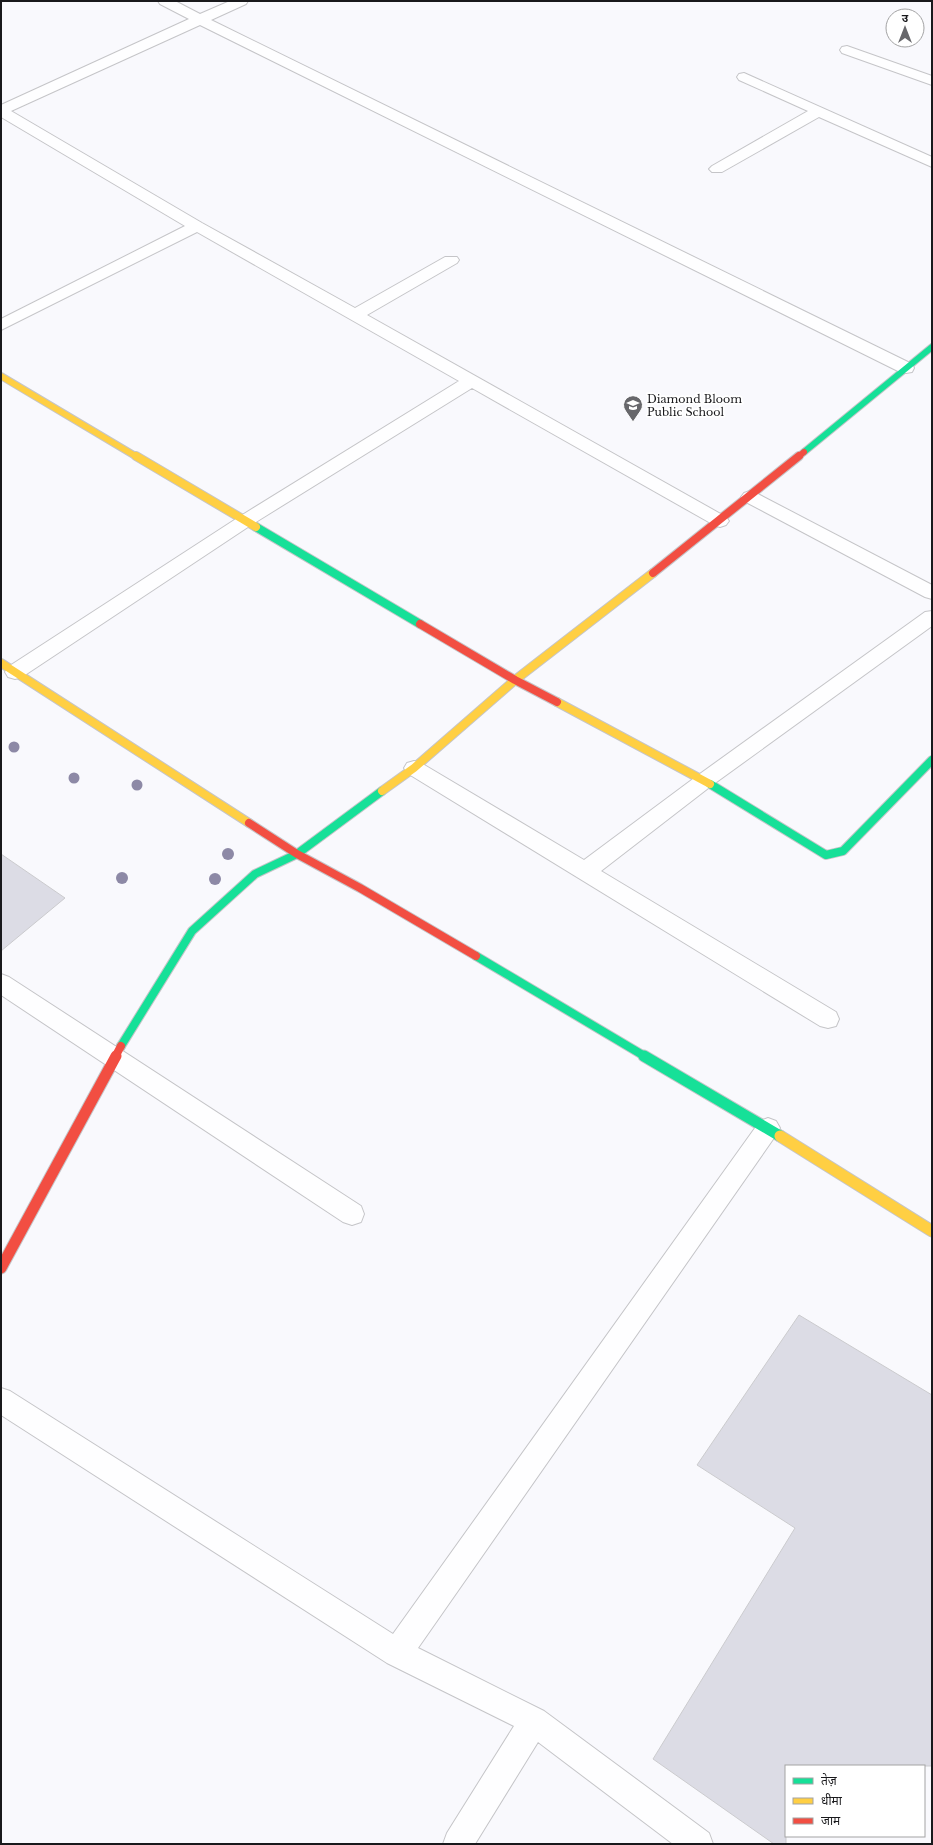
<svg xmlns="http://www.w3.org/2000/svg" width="933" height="1845" font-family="'Libre Baskerville','Noto Sans Devanagari',serif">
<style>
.building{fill:#dcdce5;stroke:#cbcbce}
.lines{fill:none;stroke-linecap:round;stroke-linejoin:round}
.street-casing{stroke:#c5c5c8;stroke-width:2}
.fast-far2-casing{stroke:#c5c5c8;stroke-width:8}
.fast-far1-casing{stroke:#c5c5c8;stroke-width:10}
.fast-casing{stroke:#c5c5c8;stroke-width:13}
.slow-far2-casing{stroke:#c5c5c8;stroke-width:8}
.slow-far1-casing{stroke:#c5c5c8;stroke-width:10}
.slow-casing{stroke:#c5c5c8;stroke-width:13}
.jam-far2-casing{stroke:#c5c5c8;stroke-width:8}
.jam-far1-casing{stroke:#c5c5c8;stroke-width:10}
.jam-casing{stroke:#c5c5c8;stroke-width:13}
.street{fill:#fefeff;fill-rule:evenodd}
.fast-far2{stroke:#16e098;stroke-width:6}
.fast-far1{stroke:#16e098;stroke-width:8}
.fast{stroke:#16e098;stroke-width:11}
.slow-far2{stroke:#ffcf43;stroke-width:6}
.slow-far1{stroke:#ffcf43;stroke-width:8}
.slow{stroke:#ffcf43;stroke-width:11}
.jam-far2{stroke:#f24e42;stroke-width:6}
.jam-far1{stroke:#f24e42;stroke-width:8}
.jam{stroke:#f24e42;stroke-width:11}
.tree{fill:#8d89a6}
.labels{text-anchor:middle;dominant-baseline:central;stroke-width:3.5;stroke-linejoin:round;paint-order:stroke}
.far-poi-label{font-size:11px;fill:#19191c;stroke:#fff;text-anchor:start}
</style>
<rect width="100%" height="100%" fill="#f9f9fd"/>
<path class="building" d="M 1,854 L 65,898 L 1,951 Z
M 799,1315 L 932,1395 L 932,1766 L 786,1766 L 786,1844 L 774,1844 L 653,1759 L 795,1528 L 697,1465 Z"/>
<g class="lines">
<g class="street-casing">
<path id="street" d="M 158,1 L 175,1 L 200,14 L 230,1 L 248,1 L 246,4 L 211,20 L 912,364 L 914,368 L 912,372 L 906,373 L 900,372 L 200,25 L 11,111 L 202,223 L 355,308 L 445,257 L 457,257 L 459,260 L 457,263 L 367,315 L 726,517 L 729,521 L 726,525 L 720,527 L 714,525 L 472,388 L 251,525 L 22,677 L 15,679 L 8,677 L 5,672 L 8,667 L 239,517 L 459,381 L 197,232 L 1,330 L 1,319 L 185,226 L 1,117 L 1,105 L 189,19 L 160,4 Z
M 847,46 L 932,76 L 932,85 L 842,53 L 840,50 L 842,47 Z
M 744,73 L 932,157 L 932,167 L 819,117 L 722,172 L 712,172 L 709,169 L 712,166 L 808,111 L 739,80 L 737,77 L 739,74 Z
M 750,491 L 756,493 L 932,585 L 932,599 L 925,597 L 744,501 L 741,497 L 744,493 Z
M 932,611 L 932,626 L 711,786 L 601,871 L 836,1012 L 839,1019 L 836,1026 L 828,1028 L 820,1026 L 407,773 L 404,768 L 407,763 L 414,761 L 421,763 L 584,860 L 697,776 L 925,612 Z
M 1,974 L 9,977 L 361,1206 L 364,1214 L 361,1222 L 352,1225 L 343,1222 L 1,995 Z
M 768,1118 L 776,1121 L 780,1128 L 776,1135 L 418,1648 L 544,1711 L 709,1833 L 713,1844 L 673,1844 L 538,1742 L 475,1844 L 443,1844 L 447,1833 L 514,1726 L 387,1663 L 1,1415 L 1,1388 L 10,1391 L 393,1634 L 760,1121 Z"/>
</g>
<g class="fast-far2-casing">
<path id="fast-far2" d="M 804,452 L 932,347"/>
</g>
<g class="fast-far1-casing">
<path id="fast-far1" d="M 256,527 L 420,624
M 710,784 L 826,855 L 843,851 L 932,760
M 476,956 L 646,1057
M 121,1046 L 192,931 L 255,874 L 297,854 L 382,791"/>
</g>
<g class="fast-casing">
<path id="fast" d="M 644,1056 L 780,1136"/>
</g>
<g class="slow-far2-casing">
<path id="slow-far2" d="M 1,376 L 137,457"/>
</g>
<g class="slow-far1-casing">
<path id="slow-far1" d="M 136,456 L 256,527
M 1,663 L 249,823
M 557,702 L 710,784
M 382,791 L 414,768 L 515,680 L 653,573"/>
</g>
<g class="slow-casing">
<path id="slow" d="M 780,1136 L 932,1231"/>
</g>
<g class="jam-far2-casing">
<path id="jam-far2" d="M 798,457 L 804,452"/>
</g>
<g class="jam-far1-casing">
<path id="jam-far1" d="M 653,573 L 799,456
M 420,624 L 515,680 L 557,702
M 249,823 L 297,854 L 360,888 L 476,956
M 115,1057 L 121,1046"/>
</g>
<g class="jam-casing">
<path id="jam" d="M 1,1268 L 116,1056"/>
</g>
<use href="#street" class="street"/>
<use href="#fast-far2" class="fast-far2"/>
<use href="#fast-far1" class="fast-far1"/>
<use href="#fast" class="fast"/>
<use href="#slow-far2" class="slow-far2"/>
<use href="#slow-far1" class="slow-far1"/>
<use href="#slow" class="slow"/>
<use href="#jam-far2" class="jam-far2"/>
<use href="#jam-far1" class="jam-far1"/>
<use href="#jam" class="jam"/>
</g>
<g class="tree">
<circle cx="14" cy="747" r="5.5"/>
<circle cx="74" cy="778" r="5.5"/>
<circle cx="137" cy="785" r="5.5"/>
<circle cx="228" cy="854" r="6"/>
<circle cx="122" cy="878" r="6"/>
<circle cx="215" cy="879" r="6"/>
</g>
<defs>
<g id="school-pin" transform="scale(1)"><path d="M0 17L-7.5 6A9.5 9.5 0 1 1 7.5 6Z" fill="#67676b" stroke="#fff"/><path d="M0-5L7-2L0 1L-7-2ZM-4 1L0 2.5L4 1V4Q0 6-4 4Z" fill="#fff"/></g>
</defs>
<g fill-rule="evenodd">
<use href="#school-pin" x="633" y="405"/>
</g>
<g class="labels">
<g class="far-poi-label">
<text x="647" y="399">Diamond Bloom<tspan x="647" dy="13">Public School</tspan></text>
</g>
</g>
<rect width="933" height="1845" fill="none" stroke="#19191c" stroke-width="4"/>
<rect x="785" y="1765" width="140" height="72" fill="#ffffff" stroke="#a3a3a4"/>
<rect x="793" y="1778" width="20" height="6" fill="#16e098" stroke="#a3a3a4"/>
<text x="821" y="1785" font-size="12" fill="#19191c">तेज़</text>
<rect x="793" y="1798" width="20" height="6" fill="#ffcf43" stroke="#a3a3a4"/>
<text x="821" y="1805" font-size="12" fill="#19191c">धीमा</text>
<rect x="793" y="1818" width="20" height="6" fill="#f24e42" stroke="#a3a3a4"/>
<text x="821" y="1825" font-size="12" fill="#19191c">जाम</text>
<g transform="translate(905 28)"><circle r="19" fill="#ffffff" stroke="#a3a3a4"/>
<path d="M0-3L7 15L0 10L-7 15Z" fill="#67676b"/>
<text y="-6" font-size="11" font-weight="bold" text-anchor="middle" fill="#19191c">उ</text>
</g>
</svg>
